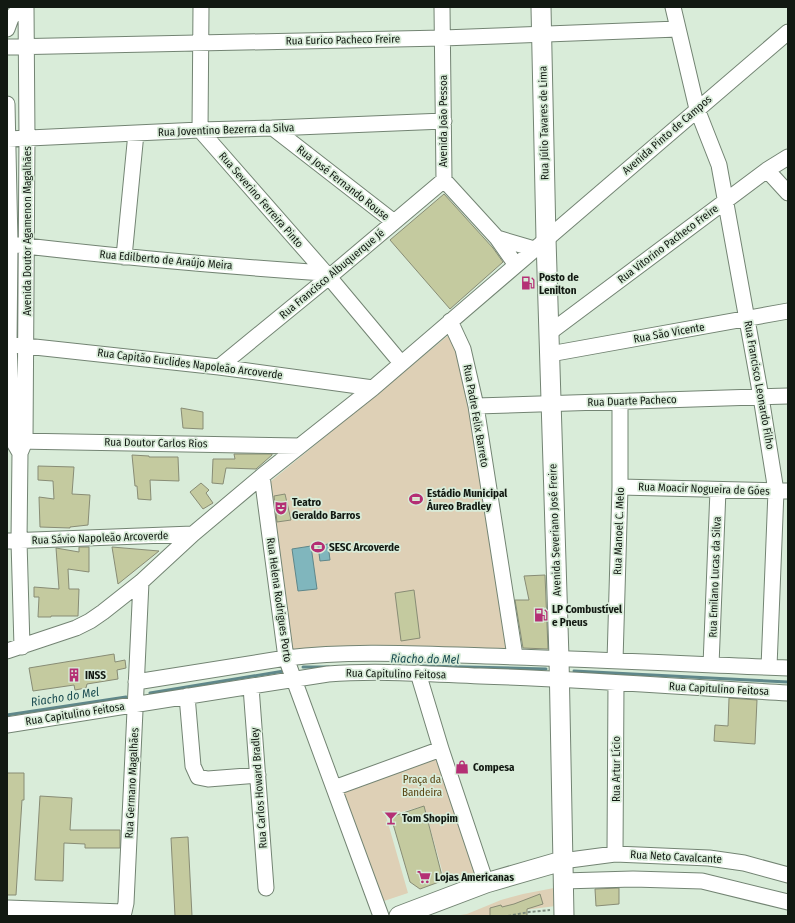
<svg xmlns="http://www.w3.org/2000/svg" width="795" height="923" font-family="'Fira Sans Condensed',sans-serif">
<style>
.green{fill:#ded0b6}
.water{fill:#80b6bd;stroke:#5f878a}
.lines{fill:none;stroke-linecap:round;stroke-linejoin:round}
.stream{stroke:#5f878a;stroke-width:3}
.building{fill:#c4ca9f;stroke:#888c75}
.minor-casing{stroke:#738473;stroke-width:17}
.major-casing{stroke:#738473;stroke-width:21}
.path{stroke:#808e80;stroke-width:2;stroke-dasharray:3 2;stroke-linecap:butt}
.minor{stroke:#fff;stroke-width:15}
.major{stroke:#fff;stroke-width:19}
.labels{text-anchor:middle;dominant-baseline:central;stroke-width:3.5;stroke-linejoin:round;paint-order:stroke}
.street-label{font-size:11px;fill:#121912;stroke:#d9ecd9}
.poi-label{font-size:11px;font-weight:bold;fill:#121912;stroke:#d9ecd9;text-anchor:start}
.park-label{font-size:11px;fill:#594413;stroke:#d9ecd9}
.water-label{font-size:12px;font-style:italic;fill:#1d4e53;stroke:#d9ecd9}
</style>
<rect width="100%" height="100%" fill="#d9ecd9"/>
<path class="green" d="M 450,334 L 460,354 L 506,648 L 321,650 L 291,652 L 270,482 Z
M 436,757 L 474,873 L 445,881 L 424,806 L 386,816 L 408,893 L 384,901 L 341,792 Z
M 554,888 L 556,906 L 524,910 L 501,916 L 454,916 L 467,914 L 501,900 L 523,894 Z"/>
<path class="water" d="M 328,544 L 330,560 L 320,561 L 318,546 Z
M 311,546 L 317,589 L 298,591 L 292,549 Z"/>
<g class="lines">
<path class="stream" d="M 423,666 L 546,669
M 303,667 L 329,667
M 574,671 L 788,682
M 150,693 L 284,671
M 7,715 L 126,697"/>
</g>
<path class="building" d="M 444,194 L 493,248 L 503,262 L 450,309 L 390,240 Z
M 181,408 L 203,412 L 203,429 L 183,428 Z
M 234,454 L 272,454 L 272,455 L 256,469 L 226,468 L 223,484 L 212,483 L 213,459 L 235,459 Z
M 132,455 L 149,456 L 149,457 L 178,457 L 179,481 L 150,480 L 151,500 L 138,499 L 137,486 L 135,486 Z
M 38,466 L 74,467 L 72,494 L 90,495 L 88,525 L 70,527 L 70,528 L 40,527 L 39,497 L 54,499 L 53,481 L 38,480 Z
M 201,483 L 209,490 L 206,493 L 213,503 L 203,509 L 190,492 Z
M 285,494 L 291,520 L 277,522 L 274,496 Z
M 79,547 L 89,547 L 89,572 L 68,569 L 69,589 L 79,589 L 78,616 L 51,616 L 51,617 L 38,617 L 39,597 L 34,597 L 34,587 L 59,589 L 56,548 L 79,552 Z
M 112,547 L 159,551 L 118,584 Z
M 545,575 L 548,649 L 523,648 L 515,600 L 529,600 L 524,576 Z
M 414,590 L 420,638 L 401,641 L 395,593 Z
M 114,654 L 115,662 L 125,660 L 126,668 L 117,670 L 118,679 L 87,684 L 86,688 L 75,690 L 74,685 L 33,691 L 29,668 Z
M 729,698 L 757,700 L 755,744 L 714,741 L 715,725 L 728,726 Z
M 7,773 L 24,773 L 24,800 L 22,800 L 16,895 L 7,895 Z
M 40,796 L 72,798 L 70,830 L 120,830 L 120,848 L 85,848 L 85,844 L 64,843 L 63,881 L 35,880 Z
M 424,806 L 442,876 L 439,878 L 439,882 L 420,889 L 410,882 L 391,817 Z
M 188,837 L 192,916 L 175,916 L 171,838 Z
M 619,888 L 619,904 L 596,906 L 595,889 Z
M 540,894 L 543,904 L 527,909 L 527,916 L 490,916 L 490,908 L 501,905 L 502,907 L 514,904 Z"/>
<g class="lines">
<g class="minor-casing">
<path id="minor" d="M 201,7 L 200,130 L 329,277 L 401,363
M 442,7 L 444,180 L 497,238 L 516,265
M 673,7 L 697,109 L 719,165 L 761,397 L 776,491 L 769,667
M 7,29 L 11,18 L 21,7
M 7,47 L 443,38 L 678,29
M 7,104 L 10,244 L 9,344 L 13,441 L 20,453
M 273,128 L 394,222
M 8,139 L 200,130 L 273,128 L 444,121
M 767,170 L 788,193
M 497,238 L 534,249
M 17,245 C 119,257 222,266 324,273
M 124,257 L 136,133
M 450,321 L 463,349 L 476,406 L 515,656
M 549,333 L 767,170 L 788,157
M 7,344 L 219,367 L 373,388
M 550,354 L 788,311
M 219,367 L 329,277 L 444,180
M 476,406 L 788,396
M 17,441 L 300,446
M 262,476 L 286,658 L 381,916
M 620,487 L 788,491
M 7,541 L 193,534
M 22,647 L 19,541 L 20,453 L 25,441 L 27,138 L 26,7
M 7,651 L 76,628 L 90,621 L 103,612 L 141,582 L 193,534 L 262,476 L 373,388 L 788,32
M 615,661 L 620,487 L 620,402
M 711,665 L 718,490
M 418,673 L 441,749 L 486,883
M 136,682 L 286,658 C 352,650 419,654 486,656 C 586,659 687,664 788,668
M 251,687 L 266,888
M 187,696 L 193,766 L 198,777 L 208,779 L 258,775
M 7,725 L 328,674 C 378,670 429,674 480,676 C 582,679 685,687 788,693
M 334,788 L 441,749
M 615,854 L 616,683
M 562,861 L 615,854 L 709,858 L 744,863 L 788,875
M 563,881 L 633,879 L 702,881 L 788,902
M 7,908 L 124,912
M 120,916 L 124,912 L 126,903 L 141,582"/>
</g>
<g class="major-casing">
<path id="major" d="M 541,7 L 546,239 L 559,658 L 564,916
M 399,916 L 486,883 L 562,861"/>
</g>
<path class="path" d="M 508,916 L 529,912 L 550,910"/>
<use href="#minor" class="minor"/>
<use href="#major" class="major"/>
</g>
<defs>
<g id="fuel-bare" transform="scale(1.08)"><path d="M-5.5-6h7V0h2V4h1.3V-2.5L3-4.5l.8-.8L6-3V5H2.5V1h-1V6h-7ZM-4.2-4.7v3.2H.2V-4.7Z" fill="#b42f74" stroke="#d9ecd9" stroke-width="2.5" paint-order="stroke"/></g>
<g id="stadium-bare" transform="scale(1.08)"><path d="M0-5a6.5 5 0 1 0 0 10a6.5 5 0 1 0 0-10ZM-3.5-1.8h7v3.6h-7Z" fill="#b42f74" stroke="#d9ecd9" stroke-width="2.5" paint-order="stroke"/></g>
<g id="theatre-bare" transform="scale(1.08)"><path d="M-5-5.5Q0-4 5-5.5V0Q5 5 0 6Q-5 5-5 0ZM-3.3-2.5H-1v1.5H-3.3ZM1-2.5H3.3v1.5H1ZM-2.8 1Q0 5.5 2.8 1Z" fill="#b42f74" stroke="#d9ecd9" stroke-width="2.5" paint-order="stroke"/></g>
<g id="building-bare" transform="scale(1.08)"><path d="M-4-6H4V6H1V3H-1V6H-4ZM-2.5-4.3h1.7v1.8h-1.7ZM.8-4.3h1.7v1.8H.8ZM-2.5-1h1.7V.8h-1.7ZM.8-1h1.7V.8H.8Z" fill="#b42f74" stroke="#d9ecd9" stroke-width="2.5" paint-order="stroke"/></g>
<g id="shop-bare" transform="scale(1.08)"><path d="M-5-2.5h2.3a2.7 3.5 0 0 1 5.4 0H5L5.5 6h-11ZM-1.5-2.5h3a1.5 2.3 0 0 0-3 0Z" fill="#b42f74" stroke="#d9ecd9" stroke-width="2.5" paint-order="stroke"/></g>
<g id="bar-bare" transform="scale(1.08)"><path d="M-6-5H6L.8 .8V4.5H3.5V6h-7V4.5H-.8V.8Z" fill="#b42f74" stroke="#d9ecd9" stroke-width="2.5" paint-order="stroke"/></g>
<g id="supermarket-bare" transform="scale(1.08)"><path d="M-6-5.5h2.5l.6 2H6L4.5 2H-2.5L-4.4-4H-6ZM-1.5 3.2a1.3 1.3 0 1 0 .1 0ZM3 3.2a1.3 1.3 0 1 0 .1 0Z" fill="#b42f74" stroke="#d9ecd9" stroke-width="2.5" paint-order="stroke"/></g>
</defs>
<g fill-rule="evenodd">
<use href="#fuel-bare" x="528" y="283"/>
<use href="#stadium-bare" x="416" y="499"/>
<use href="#theatre-bare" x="281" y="508"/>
<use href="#stadium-bare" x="318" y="547"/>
<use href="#fuel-bare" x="541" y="615"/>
<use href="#building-bare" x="74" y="675"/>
<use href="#shop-bare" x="462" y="767"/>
<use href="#bar-bare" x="391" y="818"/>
<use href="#supermarket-bare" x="424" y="877"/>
</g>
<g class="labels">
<g class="street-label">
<text transform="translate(343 40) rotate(-1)">Rua Eurico Pacheco Freire</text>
<text transform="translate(443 121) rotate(-90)">Avenida João Pessoa</text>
<text transform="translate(544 123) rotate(-91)">Rua Júlio Tavares de Lima</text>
<text transform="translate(226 130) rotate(-2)">Rua Joventino Bezerra da Silva</text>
<text transform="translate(667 135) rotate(-41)">Avenida Pinto de Campos</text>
<text transform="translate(343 183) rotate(38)">Rua José Fernando Rouse</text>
<text transform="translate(261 200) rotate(49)">Rua Severino Ferreira Pinto</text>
<text transform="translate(27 231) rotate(-90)">Avenida Doutor Agamenon Magalhães</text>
<text transform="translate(668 244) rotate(-37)">Rua Vitorino Pacheco Freire</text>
<text transform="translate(166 260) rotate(5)">Rua Edilberto de Araújo Meira</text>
<text transform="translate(332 274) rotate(-40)">Rua Francisco Albuquerque Jé</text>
<text transform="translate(669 333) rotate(-10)">Rua São Vicente</text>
<text transform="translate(190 364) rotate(7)">Rua Capitão Euclides Napoleão Arcoverde</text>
<text transform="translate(759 385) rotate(80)">Rua Francisco Leonardo Filho</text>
<text transform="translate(632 401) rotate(-2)">Rua Duarte Pacheco</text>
<text transform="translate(476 416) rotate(80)">Rua Padre Felix Barreto</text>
<text transform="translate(156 443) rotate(1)">Rua Doutor Carlos Rios</text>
<text transform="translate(704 489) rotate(2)">Rua Moacir Nogueira de Góes</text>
<text transform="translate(555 530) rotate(-92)">Avenida Severiano José Freire</text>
<text transform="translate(619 531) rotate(-88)">Rua Manoel C. Melo</text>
<text transform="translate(100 538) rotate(-2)">Rua Sávio Napoleão Arcoverde</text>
<text transform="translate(715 577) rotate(-88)">Rua Emilano Lucas da Silva</text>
<text transform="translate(279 600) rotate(82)">Rua Helena Rodrigues Porto</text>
<text transform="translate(396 674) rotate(1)">Rua Capitulino Feitosa</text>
<text transform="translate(719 689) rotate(3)">Rua Capitulino Feitosa</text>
<text transform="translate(75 714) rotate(-9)">Rua Capitulino Feitosa</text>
<text transform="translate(616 769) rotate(-90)">Rua Artur Lício</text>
<text transform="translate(132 783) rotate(-87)">Rua Germano Magalhães</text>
<text transform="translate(259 788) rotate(-94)">Rua Carlos Howard Bradley</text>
<text transform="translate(676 857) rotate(3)">Rua Neto Cavalcante</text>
</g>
<g class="poi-label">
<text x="539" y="277">Posto de<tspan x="539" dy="13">Lenilton</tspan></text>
<text x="427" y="493">Estádio Municipal<tspan x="427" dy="13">Áureo Bradley</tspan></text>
<text x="292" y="502">Teatro<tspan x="292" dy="13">Geraldo Barros</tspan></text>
<text x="329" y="547">SESC Arcoverde</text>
<text x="552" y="609">LP Combustível<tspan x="552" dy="13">e Pneus</tspan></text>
<text x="85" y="675">INSS</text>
<text x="473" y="767">Compesa</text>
<text x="402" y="818">Tom Shopim</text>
<text x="435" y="877">Lojas Americanas</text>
</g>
<g class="park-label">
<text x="422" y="779">Praça da<tspan x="422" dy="13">Bandeira</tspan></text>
</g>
<g class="water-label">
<text transform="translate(425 659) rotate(1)">Riacho do Mel</text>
<text transform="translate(65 697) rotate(-9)">Riacho do Mel</text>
</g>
</g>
<rect width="795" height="923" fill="none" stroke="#121912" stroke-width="16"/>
</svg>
